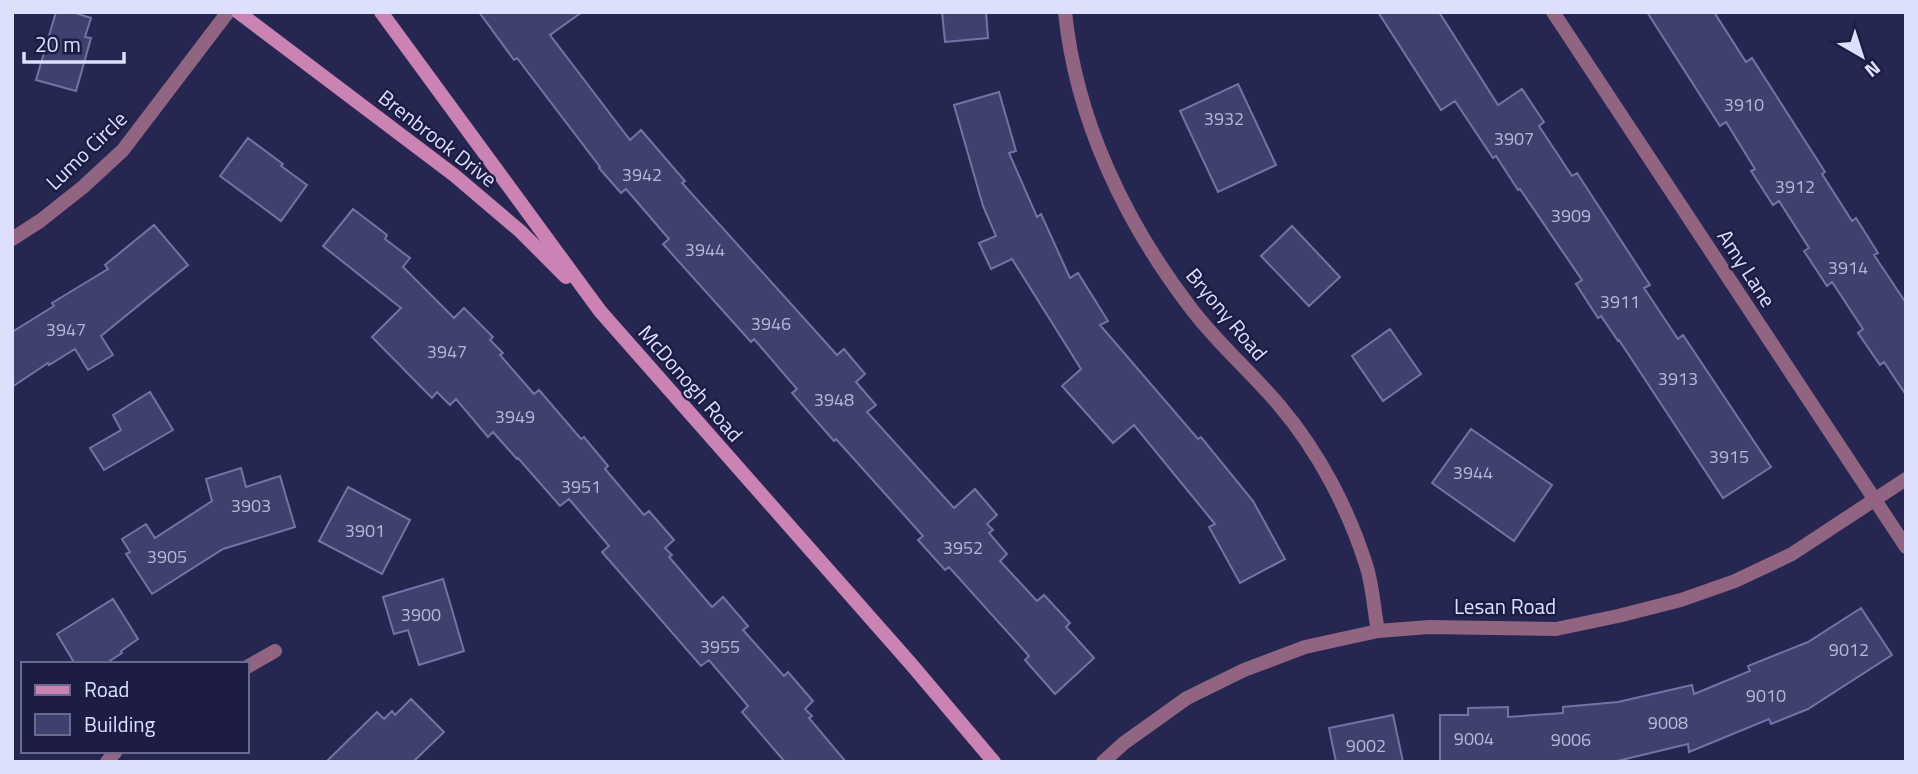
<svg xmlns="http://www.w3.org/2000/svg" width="1918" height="774" font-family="'Titillium Web',sans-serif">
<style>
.building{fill:#3e406d;stroke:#7174a5;stroke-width:2}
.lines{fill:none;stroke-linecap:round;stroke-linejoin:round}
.street{stroke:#916582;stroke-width:14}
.secondary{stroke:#ca83b2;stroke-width:14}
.labels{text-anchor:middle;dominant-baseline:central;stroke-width:5;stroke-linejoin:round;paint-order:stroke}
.number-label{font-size:18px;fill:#b5b8d8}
.street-label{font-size:21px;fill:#dde0fc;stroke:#1d1c45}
</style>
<rect width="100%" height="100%" fill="#262751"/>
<path class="building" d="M 56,12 L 72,12 L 91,18 L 85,37 L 91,38 L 76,91 L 36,80 Z
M 479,12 L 582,12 L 550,35 L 630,140 L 641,130 L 685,181 L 682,183 L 837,355 L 844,349 L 865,374 L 856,382 L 876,405 L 867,412 L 954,508 L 975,489 L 997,515 L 987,524 L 993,530 L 989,533 L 1007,554 L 1000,561 L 1037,601 L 1044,595 L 1070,623 L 1066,627 L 1094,658 L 1055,694 L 1025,660 L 1029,656 L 949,567 L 945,570 L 918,540 L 923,536 L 836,439 L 834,441 L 792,393 L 797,389 L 754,339 L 751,342 L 663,244 L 669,239 L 626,189 L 621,193 L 599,168 L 600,167 L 517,58 L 514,60 Z
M 942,12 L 986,12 L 988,38 L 945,42 Z
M 1378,12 L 1439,12 L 1498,105 L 1522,89 L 1544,122 L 1539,126 L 1572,176 L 1577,173 L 1650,285 L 1644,288 L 1678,339 L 1683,335 L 1771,467 L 1723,498 L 1619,340 L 1618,341 L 1601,316 L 1598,318 L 1576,284 L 1582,280 L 1520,189 L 1518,190 L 1496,156 L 1493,158 L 1455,101 L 1441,110 Z
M 1647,12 L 1714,12 L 1746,62 L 1752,58 L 1825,172 L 1822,174 L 1852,221 L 1856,218 L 1878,253 L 1874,255 L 1906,303 L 1906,395 L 1884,362 L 1880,365 L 1858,333 L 1863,329 L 1832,282 L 1827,286 L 1804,251 L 1809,248 L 1779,201 L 1773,205 L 1751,171 L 1755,169 L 1726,122 L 1720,126 Z
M 1238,84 L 1276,165 L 1218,192 L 1180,111 Z
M 999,92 L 1016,151 L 1009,153 L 1037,217 L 1041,214 L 1070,278 L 1078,273 L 1108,321 L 1100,325 L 1198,439 L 1201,437 L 1253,501 L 1285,559 L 1240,583 L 1209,527 L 1215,524 L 1134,425 L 1113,443 L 1062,386 L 1081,369 L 1012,259 L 991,269 L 979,243 L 996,236 L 983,206 L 954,105 Z
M 248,138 L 283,164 L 281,166 L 307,185 L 281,221 L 220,176 Z
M 353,209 L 387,235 L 385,239 L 410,258 L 403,267 L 454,318 L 464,308 L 493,337 L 490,340 L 503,353 L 500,355 L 534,394 L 539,390 L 581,439 L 584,437 L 608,466 L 605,469 L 644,515 L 649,511 L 674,540 L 665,548 L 672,555 L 669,557 L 712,607 L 723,597 L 748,626 L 743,630 L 784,676 L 788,672 L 813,701 L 805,709 L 812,716 L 809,718 L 846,762 L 785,762 L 742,712 L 748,706 L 709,660 L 701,666 L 602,552 L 609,546 L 569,499 L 560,506 L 518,458 L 517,459 L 493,432 L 488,437 L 456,399 L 450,405 L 437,392 L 432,398 L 372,337 L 401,308 L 323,246 Z
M 154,225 L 188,265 L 101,336 L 113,355 L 88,370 L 75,349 L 49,365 L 48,363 L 12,387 L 12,332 L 54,306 L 52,303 L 108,269 L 105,265 Z
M 1292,226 L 1340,277 L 1309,306 L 1261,256 Z
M 1390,329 L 1421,374 L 1383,401 L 1352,356 Z
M 150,392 L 173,430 L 104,470 L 90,448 L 121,430 L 113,415 Z
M 1471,429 L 1552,485 L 1514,541 L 1432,483 Z
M 241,468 L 246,487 L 280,476 L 295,527 L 223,549 L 152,594 L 126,554 L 130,552 L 122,539 L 146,524 L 155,538 L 212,501 L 206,479 Z
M 348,487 L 410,520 L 382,574 L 319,541 Z
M 443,579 L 464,651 L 419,665 L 408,630 L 394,634 L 383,597 Z
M 113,599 L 138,639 L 121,651 L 122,653 L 105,664 L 75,664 L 57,634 Z
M 1861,608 L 1892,655 L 1808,709 L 1771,724 L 1769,719 L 1689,752 L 1688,744 L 1613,762 L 1440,762 L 1440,715 L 1468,715 L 1468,708 L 1508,707 L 1508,717 L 1563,713 L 1563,707 L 1618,702 L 1692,685 L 1694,694 L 1750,671 L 1748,666 L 1808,642 Z
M 411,699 L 444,732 L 413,762 L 326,762 L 377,712 L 384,719 L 392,711 L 395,715 Z
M 1393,715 L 1403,762 L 1336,762 L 1329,728 Z"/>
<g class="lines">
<path class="street" d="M 1065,12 C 1076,120 1125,222 1190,307 C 1216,342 1251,372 1279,405 C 1319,452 1349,510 1367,568 C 1373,588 1374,611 1378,631
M 1553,12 L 1906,547
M 12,239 L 40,221 L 83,187 L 123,150 L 228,12
M 247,667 L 275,651
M 107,762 L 116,751
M 1103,762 L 1124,743 L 1187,698 L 1244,670 L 1305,647 L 1378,631 L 1429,627 L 1556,629 L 1618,616 L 1681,600 L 1735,581 L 1792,554 L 1906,479"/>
<path class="secondary" d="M 238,12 L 454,175 L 520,231 L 566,277
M 381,12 L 600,311 L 911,664 L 994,762"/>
</g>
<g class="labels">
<g class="number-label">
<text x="1744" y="104">3910</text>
<text x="1224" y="118">3932</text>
<text x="1514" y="138">3907</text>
<text x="642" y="174">3942</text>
<text x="1795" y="186">3912</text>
<text x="1571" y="215">3909</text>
<text x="705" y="249">3944</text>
<text x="1848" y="267">3914</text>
<text x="1620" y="301">3911</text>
<text x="771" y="323">3946</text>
<text x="66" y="329">3947</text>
<text x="447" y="351">3947</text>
<text x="1678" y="378">3913</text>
<text x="834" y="399">3948</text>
<text x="515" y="416">3949</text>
<text x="1729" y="456">3915</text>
<text x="1473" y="472">3944</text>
<text x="581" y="486">3951</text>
<text x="251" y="505">3903</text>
<text x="365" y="530">3901</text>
<text x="963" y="547">3952</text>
<text x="167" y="556">3905</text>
<text x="421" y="614">3900</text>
<text x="720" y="646">3955</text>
<text x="1849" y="649">9012</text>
<text x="1766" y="695">9010</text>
<text x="1668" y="722">9008</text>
<text x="1474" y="738">9004</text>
<text x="1571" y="739">9006</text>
<text x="1366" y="745">9002</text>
</g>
<g class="street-label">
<text transform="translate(438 138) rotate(38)">Brenbrook Drive</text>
<text transform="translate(86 150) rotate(-44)">Lumo Circle</text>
<text transform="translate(1747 268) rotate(57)">Amy Lane</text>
<text transform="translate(1227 314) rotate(50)">Bryony Road</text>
<text transform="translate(691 383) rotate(49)">McDonogh Road</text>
<text x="1505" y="606">Lesan Road</text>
</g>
</g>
<rect width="1918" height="774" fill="none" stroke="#dde0fc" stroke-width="28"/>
<rect x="21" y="662" width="228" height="91" fill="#1d1c45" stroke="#6a6a8e" stroke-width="2"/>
<rect x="35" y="685" width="35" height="10" fill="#ca83b2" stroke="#6a6a8e" stroke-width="2"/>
<text x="84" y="697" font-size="21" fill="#dde0fc">Road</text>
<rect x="35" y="714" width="35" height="21" fill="#3e406d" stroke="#6a6a8e" stroke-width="2"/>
<text x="84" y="732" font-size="21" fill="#dde0fc">Building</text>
<g transform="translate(1862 56) rotate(141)" stroke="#1d1c45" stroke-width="5" paint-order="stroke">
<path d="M0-5L12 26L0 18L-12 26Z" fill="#dde0fc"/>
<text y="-10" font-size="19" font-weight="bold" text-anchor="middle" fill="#dde0fc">N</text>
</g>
<path d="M24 52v10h100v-10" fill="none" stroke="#dde0fc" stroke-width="3.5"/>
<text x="35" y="52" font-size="21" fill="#dde0fc" stroke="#1d1c45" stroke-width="5" paint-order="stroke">20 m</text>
</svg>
